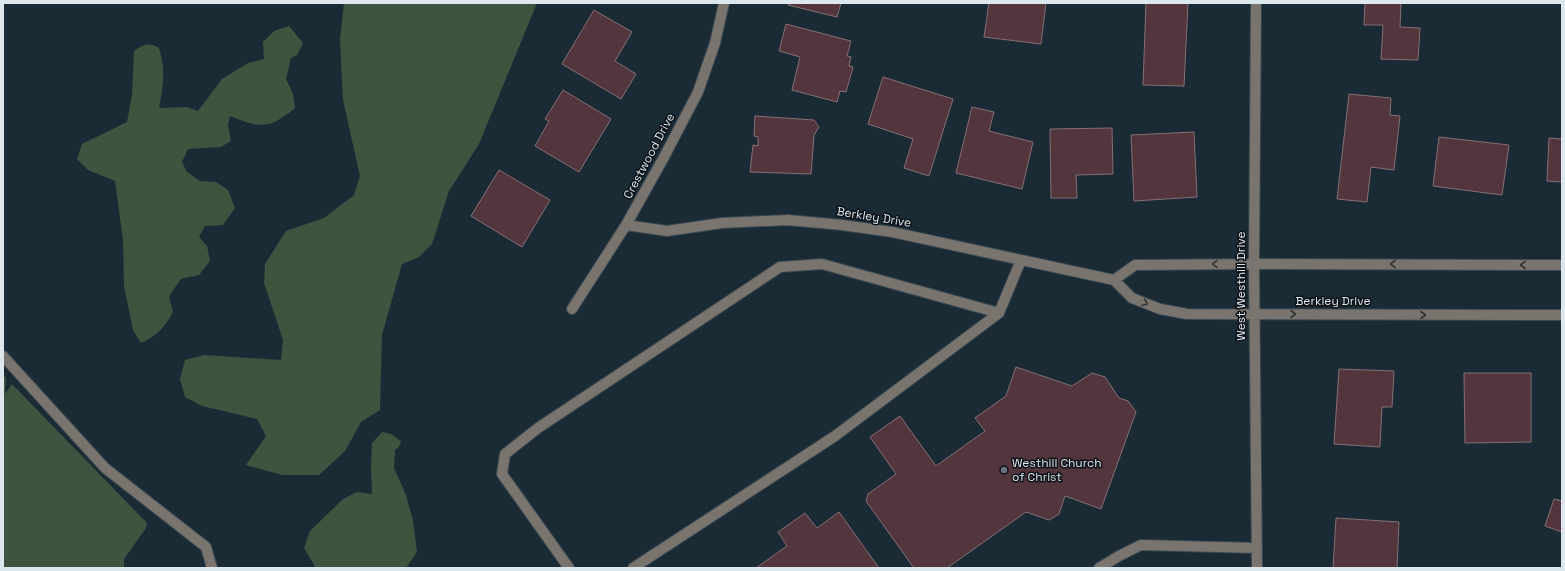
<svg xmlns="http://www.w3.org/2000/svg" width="1565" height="571" font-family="'Space Grotesk',sans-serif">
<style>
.green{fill:#3f543e}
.building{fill:#53353e;stroke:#856f75}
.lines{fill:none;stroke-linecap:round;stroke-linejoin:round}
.minor-casing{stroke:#3a4953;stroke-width:12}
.minor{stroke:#79746d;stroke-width:10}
.oneway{stroke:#323435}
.worship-dot{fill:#6b7280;stroke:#0c1217;stroke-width:1.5}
.labels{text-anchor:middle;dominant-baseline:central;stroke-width:3;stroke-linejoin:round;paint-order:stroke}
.street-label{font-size:12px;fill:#dde7ee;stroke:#0c1217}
.poi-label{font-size:12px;fill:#dde7ee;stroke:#0c1217;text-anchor:start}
</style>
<rect width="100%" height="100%" fill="#1b2b36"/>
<path class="green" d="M 344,3 L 537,3 L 479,144 L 449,191 L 432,244 L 419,257 L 402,264 L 382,335 L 380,410 L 361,422 L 345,451 L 319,475 L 282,475 L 246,465 L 266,436 L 257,419 L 202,406 L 185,397 L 180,379 L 185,360 L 204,355 L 281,360 L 283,340 L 264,283 L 265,264 L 286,231 L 324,218 L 354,195 L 360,176 L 343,100 L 340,39 Z
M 289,26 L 303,43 L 297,55 L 291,58 L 286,79 L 293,94 L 295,108 C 268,130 261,128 230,116 L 228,125 L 231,141 L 221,147 L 188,149 L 182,162 L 187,172 L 200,181 L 216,182 L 228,190 L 235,208 L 223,225 L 205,226 L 199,237 L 207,246 L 210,261 L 199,275 L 181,279 L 169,296 L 173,312 C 164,328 157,336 141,343 L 133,330 L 124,286 L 123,240 L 115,181 L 88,170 L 77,159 L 82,144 L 127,122 L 132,95 L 134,51 C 143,44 149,42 159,48 C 166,69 163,87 159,108 L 187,107 L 198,111 L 222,79 L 248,63 L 264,59 L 263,42 L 274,31 Z
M 3,375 L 6,378 L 5,394 L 12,384 L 147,523 L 146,528 L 124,559 L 124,568 L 3,568 Z
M 382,432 L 391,434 L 401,441 L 399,447 L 395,450 L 394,468 L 406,495 L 413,521 L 417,552 L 406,568 L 316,568 L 304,548 L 310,531 L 343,499 L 357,492 L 372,494 L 371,465 L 372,443 Z"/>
<path class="building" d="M 789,3 L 841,3 L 837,17 L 788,5 Z
M 989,3 L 1046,3 L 1041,44 L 984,37 Z
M 1146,3 L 1188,3 L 1184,86 L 1143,85 Z
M 1365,3 L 1401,3 L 1400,27 L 1420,28 L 1418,60 L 1381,59 L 1383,25 L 1364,25 Z
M 594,10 L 632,32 L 615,61 L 636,74 L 621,99 L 562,64 Z
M 786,24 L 851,41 L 847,56 L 851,57 L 849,66 L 853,67 L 846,92 L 840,91 L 837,102 L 792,90 L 800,57 L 779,51 Z
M 883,77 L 953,99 L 929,176 L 904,168 L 913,139 L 868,124 Z
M 563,90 L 611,119 L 579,172 L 535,146 L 549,121 L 545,119 Z
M 1349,94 L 1391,98 L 1390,115 L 1400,116 L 1394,170 L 1371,167 L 1367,202 L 1337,199 Z
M 972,107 L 994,112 L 989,131 L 1033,142 L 1022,189 L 956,173 Z
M 755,116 L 814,120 L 819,127 L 814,135 L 811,174 L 750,172 L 753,145 L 758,146 L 758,137 L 754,136 Z
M 1112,128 L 1113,174 L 1076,175 L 1077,198 L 1051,198 L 1050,129 Z
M 1194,132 L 1197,197 L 1134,201 L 1131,135 Z
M 1439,137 L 1509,145 L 1502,195 L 1433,186 Z
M 1549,138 L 1562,139 L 1562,182 L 1547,181 Z
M 499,170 L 550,200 L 522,247 L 471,216 Z
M 1016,367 L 1072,386 L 1092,373 L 1105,377 L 1119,398 L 1128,401 L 1136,412 L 1101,509 L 1065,496 L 1059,514 L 1049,520 L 1026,512 L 947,568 L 914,568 L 866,501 L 868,494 L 896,474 L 870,437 L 900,416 L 936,466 L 985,431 L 975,418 L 1006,396 Z
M 1339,369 L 1394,371 L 1392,407 L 1382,407 L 1380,447 L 1334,444 Z
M 1464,373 L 1531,373 L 1531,442 L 1465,443 Z
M 1554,499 L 1562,501 L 1562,532 L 1545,526 Z
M 839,512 L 879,568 L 756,568 L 787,546 L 778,532 L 805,513 L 817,528 Z
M 1336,518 L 1399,522 L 1397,568 L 1333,568 Z"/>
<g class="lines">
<g class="minor-casing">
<path id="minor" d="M 1256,3 L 1254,264 L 1257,568
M 626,225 L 667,231 L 722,223 L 788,220 L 842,225 L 892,232 L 1114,280 L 1132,298 L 1160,309 L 1187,314 L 1562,315
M 1114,280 L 1135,265 L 1254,264 L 1562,265
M 572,309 L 626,225 L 663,159 L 698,92 L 715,43 L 724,3
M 3,356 L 105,468 L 206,547 L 212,568
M 569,568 L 502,474 L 505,454 L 538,428 L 780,267 L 822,264 L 999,313
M 633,568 L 835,436 L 999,313 L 1021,260
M 1099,568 L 1119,556 L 1141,545 L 1257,548"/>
</g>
<use href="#minor" class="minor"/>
</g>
<defs><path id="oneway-chevron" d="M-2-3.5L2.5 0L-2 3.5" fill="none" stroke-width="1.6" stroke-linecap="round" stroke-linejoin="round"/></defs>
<g class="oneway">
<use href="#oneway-chevron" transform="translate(1215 264) rotate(179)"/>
<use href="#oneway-chevron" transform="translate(1393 264) rotate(-180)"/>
<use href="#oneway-chevron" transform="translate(1523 265) rotate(-180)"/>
<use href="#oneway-chevron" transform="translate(1145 303) rotate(22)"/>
<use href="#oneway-chevron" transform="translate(1293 314)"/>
<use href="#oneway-chevron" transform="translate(1423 315)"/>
</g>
<circle class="worship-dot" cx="1004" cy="470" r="4"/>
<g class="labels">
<g class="street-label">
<text transform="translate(649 156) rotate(-62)">Crestwood Drive</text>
<text transform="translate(874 217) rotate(9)">Berkley Drive</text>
<text transform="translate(1241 286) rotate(-90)">West Westhill Drive</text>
<text x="1333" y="301">Berkley Drive</text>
</g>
<g class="poi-label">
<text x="1012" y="463">Westhill Church<tspan x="1012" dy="14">of Christ</tspan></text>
</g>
</g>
<rect width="1565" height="571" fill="none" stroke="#dde7ee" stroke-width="8"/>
</svg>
